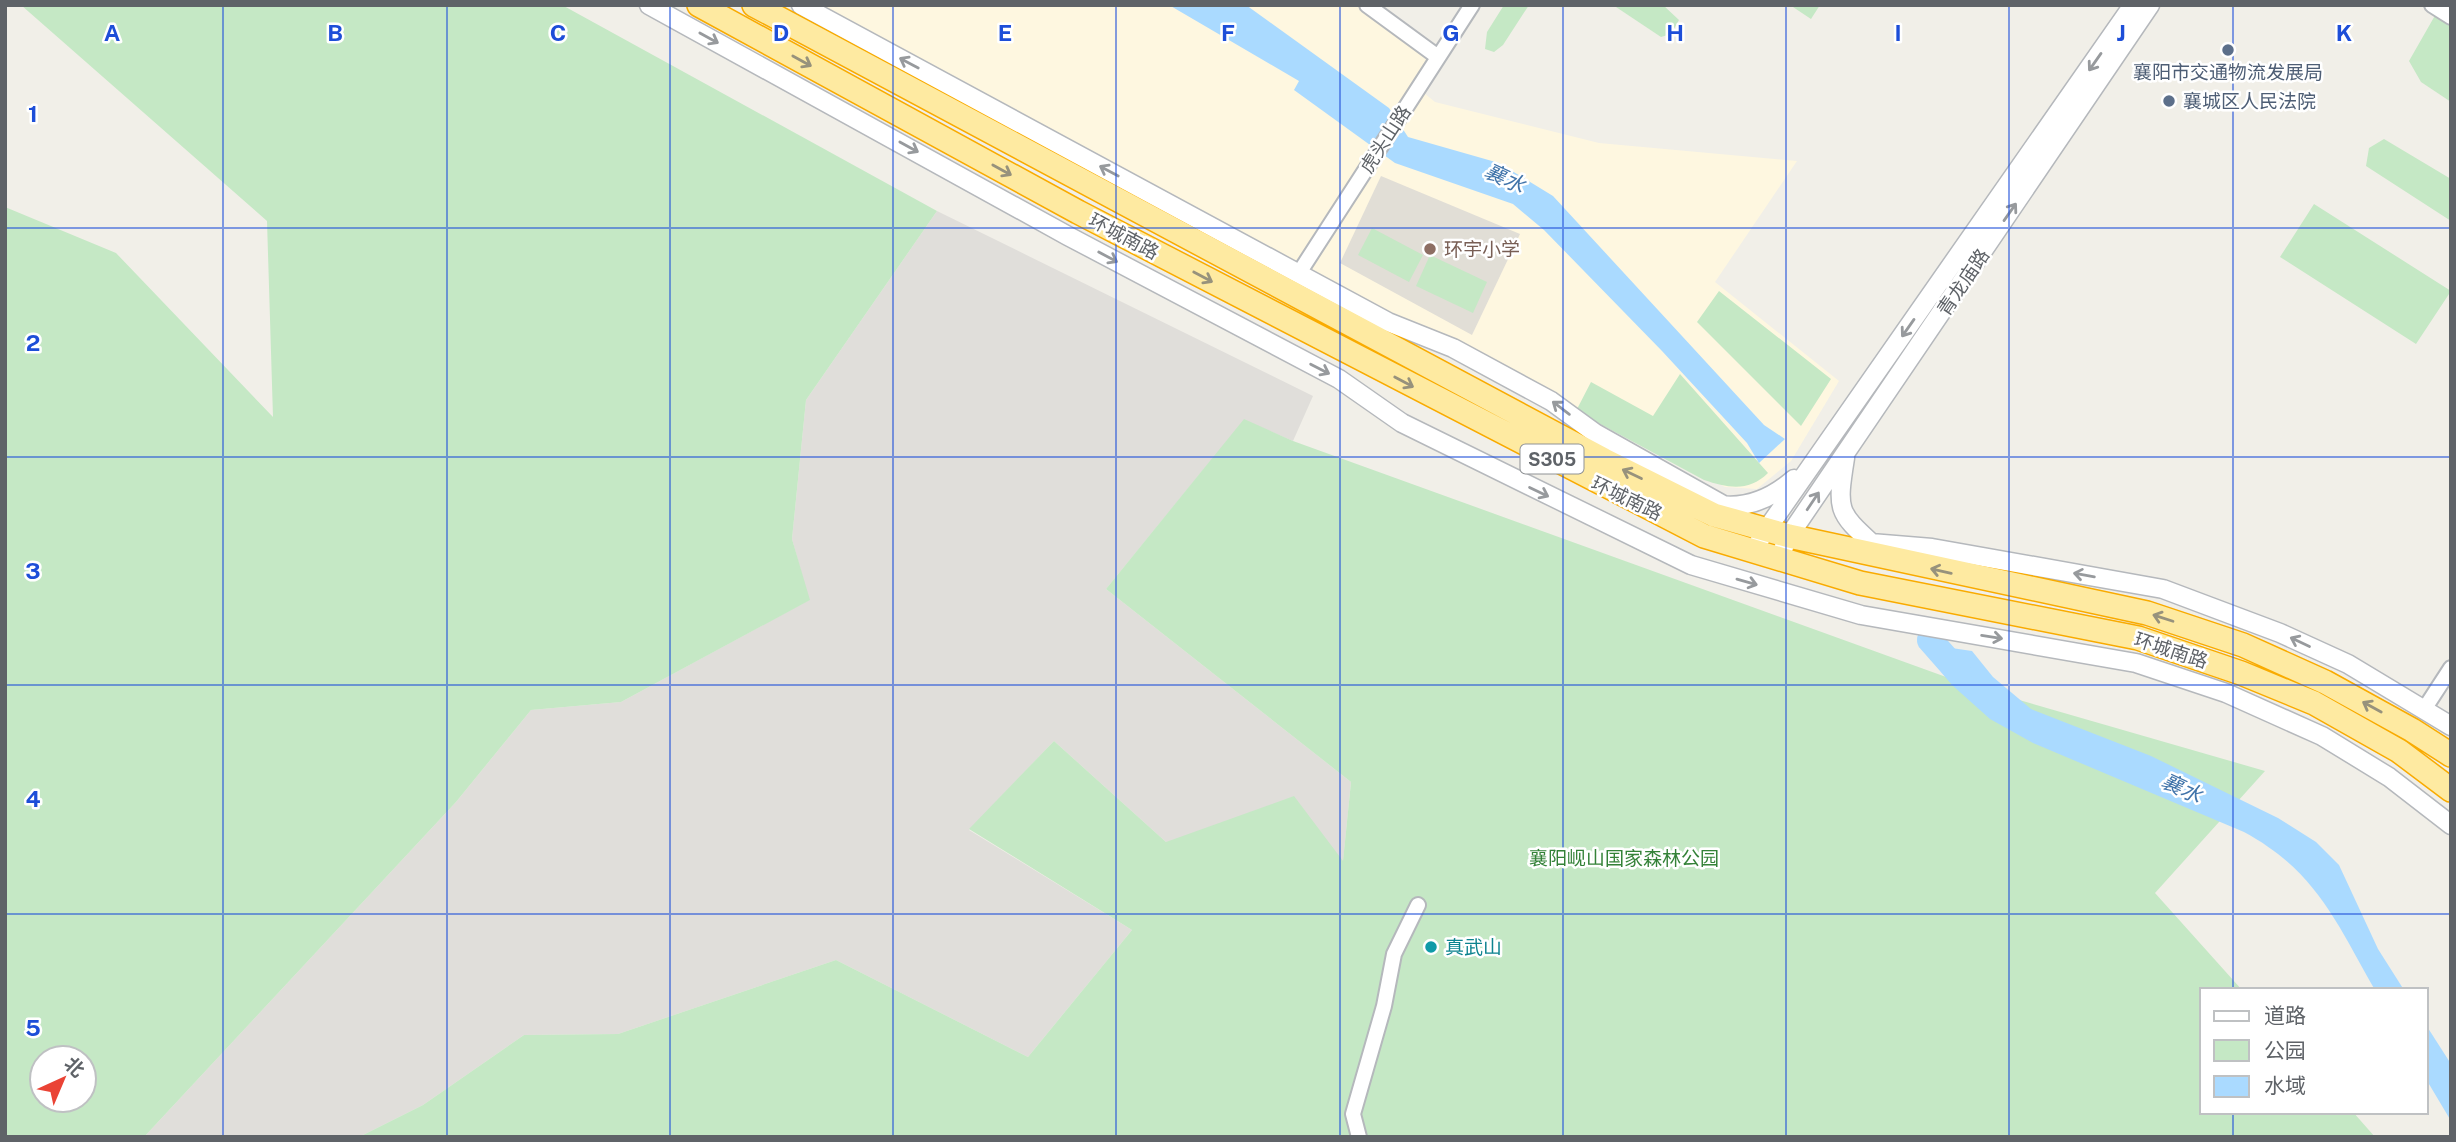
<svg xmlns="http://www.w3.org/2000/svg" width="2456" height="1142" font-family="'Public Sans','Noto Sans SC',sans-serif">
<style>
.commercial{fill:#fef7e0}
.industrial{fill:#e0deda}
.education{fill:#e1ded6}
.green{fill:#c5e8c5;fill-rule:evenodd}
.water{fill:#aadaff}
.lines{fill:none;stroke-linecap:round;stroke-linejoin:round}
.river{stroke:#aadaff;stroke-width:26}
.minor-casing{stroke:#b5b8bc;stroke-width:18}
.tertiary-casing{stroke:#b5b8bc;stroke-width:21}
.trunk-casing{stroke:#f9ab00;stroke-width:26}
.minor{stroke:#fff;stroke-width:14}
.tertiary{stroke:#fff;stroke-width:18}
.trunk{stroke:#feeaa1;stroke-width:23}
.oneway{stroke:#979a9d}
.oneway2{stroke:#97927c}
.grid{fill:none;stroke:#1d4ed8;stroke-width:2;stroke-opacity:0.55}
.service-dot{fill:#5c6f8a;stroke:#fff;stroke-width:2.5}
.education-dot{fill:#8d6e63;stroke:#fff;stroke-width:2.5}
.culture-dot{fill:#0f9aa8;stroke:#fff;stroke-width:2.5}
.labels{text-anchor:middle;dominant-baseline:central;stroke-width:5;stroke-linejoin:round;paint-order:stroke}
.shield{fill:#fff;stroke:#8f9295;stroke-width:2}
.shield-label{font-size:18px;font-weight:bold;fill:#5f6368}
.service-label{font-size:19px;fill:#4e5e75;stroke:#fff}
.street-label{font-size:19px;fill:#5f6368;stroke:#fff}
.education-label{font-size:19px;fill:#785e54;stroke:#fff;text-anchor:start}
.park-label{font-size:19px;fill:#348238;stroke:#fff}
.culture-label{font-size:19px;fill:#0d838f;stroke:#fff;text-anchor:start}
.water-label{font-size:21px;font-style:italic;fill:#4174aa;stroke:#fff}
.grid-label{font-size:23px;text-anchor:middle;font-weight:bold;fill:#1d4ed8;stroke:#fff;stroke-width:5;stroke-linejoin:round;paint-order:stroke}
</style>
<rect width="100%" height="100%" fill="#f1efe8"/>
<path class="commercial" d="M 800,5 L 1367,5 L 1438,57 L 1418,88 L 1435,102 L 1599,143 L 1797,161 L 1715,282 L 1839,381 L 1791,461 L 1757,489 L 1725,487 Z"/>
<path class="industrial" d="M 937,211 L 1313,396 L 1293,441 L 1244,420 L 1106,589 L 1351,782 L 1343,862 L 1166,842 L 1054,741 L 969,830 L 1132,930 L 1028,1057 L 836,960 L 618,1034 L 524,1035 L 423,1105 L 359,1137 L 144,1137 L 456,802 L 531,710 L 621,702 L 809,600 L 792,539 L 806,400 Z"/>
<path class="education" d="M 1381,176 L 1520,234 L 1472,335 L 1340,263 Z"/>
<path class="green" d="M 21,5 L 562,5 L 937,211 L 806,400 L 792,539 L 810,600 L 621,702 L 531,710 L 456,802 L 144,1137 L 5,1137 L 5,207 L 116,253 L 273,417 L 267,221 ZM 42,1058 L 84,1058 L 84,1100 L 42,1100 Z
M 1504,5 L 1529,5 L 1503,45 L 1494,52 L 1485,49 L 1487,32 Z
M 1613,5 L 1663,5 L 1679,20 L 1671,34 L 1661,37 Z
M 1790,5 L 1820,5 L 1811,19 Z
M 2441,5 L 2451,5 L 2451,102 L 2421,82 L 2409,61 Z
M 2384,139 L 2451,179 L 2451,221 L 2366,166 L 2369,148 Z
M 2314,204 L 2451,291 L 2416,344 L 2280,257 Z
M 1372,228 L 1423,255 L 1409,282 L 1358,255 Z
M 1430,255 L 1487,282 L 1473,313 L 1416,286 Z
M 1719,291 L 1831,379 L 1801,426 L 1697,322 Z
M 1680,374 L 1768,473 C 1749,492 1728,488 1704,480 L 1576,411 L 1591,382 L 1653,416 Z
M 1244,419 L 1293,441 L 1971,686 L 2265,771 L 2155,893 L 2242,990 L 2202,990 L 2202,1112 L 2353,1112 L 2375,1137 L 359,1137 L 423,1105 L 524,1035 L 618,1034 L 836,960 L 1028,1057 L 1132,930 L 969,829 L 1054,741 L 1166,842 L 1294,796 L 1343,861 L 1351,782 L 1106,589 Z"/>
<path class="water" d="M 1169,5 L 1246,5 L 1389,108 L 1408,137 L 1499,163 L 1553,196 L 1764,425 L 1785,439 L 1759,463 L 1747,443 L 1662,351 L 1544,230 L 1513,204 L 1395,163 L 1294,90 L 1299,81 Z
M 1924,644 L 1972,651 L 1993,677 L 2031,709 L 2151,756 L 2278,818 L 2316,842 L 2339,865 L 2378,949 L 2404,990 L 2375,990 C 2336,922 2316,871 2244,832 L 2033,743 L 1990,719 L 1952,685 L 1927,654 Z
M 2426,1025 L 2451,1064 L 2451,1121 L 2426,1079 Z"/>
<g class="lines">
<path class="river" d="M 1930,640 L 1959,673"/>
<g class="minor-casing">
<path id="minor" d="M 1367,5 L 1438,57
M 2432,5 L 2451,17
M 1299,273 L 1472,5
M 2425,708 L 2451,668
M 1359,1137 L 1353,1114 L 1384,1006 L 1394,954 L 1418,905"/>
</g>
<g class="tertiary-casing">
<path id="tertiary" d="M 649,5 L 1068,236 L 1339,379 L 1402,423 L 1691,565 L 1861,615 L 2136,663 L 2226,693 L 2322,736 L 2389,777 L 2451,825
M 801,5 L 1388,322 L 1453,348 L 1551,401 L 1595,433 L 1725,506
M 1845,458 C 1836,514 1838,512 1879,550
M 1714,504 C 1744,510 1771,499 1794,479
M 1760,539 L 2133,5
M 1871,543 L 1932,548 L 2163,589 L 2280,633 L 2348,664 L 2451,726
M 1778,560 L 1789,536 L 2150,5"/>
</g>
<g class="trunk-casing">
<path id="trunk" d="M 699,5 L 1078,212 L 1704,536 L 1860,583 L 2138,638 L 2241,673 L 2314,703 L 2399,751 L 2451,790
M 754,5 L 1604,460 L 1714,515 L 1789,536 L 2147,613 L 2243,645 L 2325,682 L 2412,730 L 2451,755"/>
</g>
<use href="#minor" class="minor"/>
<use href="#tertiary" class="tertiary"/>
<use href="#trunk" class="trunk"/>
</g>
<defs><path id="oneway-shaft" d="M-6 0H5M1.5-3L5.5 0L1.5 3" fill="none" stroke-width="1.6" stroke-linecap="round" stroke-linejoin="round" transform="scale(1.75)"/></defs>
<g class="oneway">
<use href="#oneway-shaft" transform="translate(709 38) rotate(29)"/>
<use href="#oneway-shaft" transform="translate(2095 62) rotate(125)"/>
<use href="#oneway-shaft" transform="translate(909 63) rotate(-152)"/>
<use href="#oneway-shaft" transform="translate(909 147) rotate(29)"/>
<use href="#oneway-shaft" transform="translate(1109 171) rotate(-152)"/>
<use href="#oneway-shaft" transform="translate(2010 212) rotate(-55)"/>
<use href="#oneway-shaft" transform="translate(1108 257) rotate(28)"/>
<use href="#oneway-shaft" transform="translate(1908 328) rotate(125)"/>
<use href="#oneway-shaft" transform="translate(1320 369) rotate(27)"/>
<use href="#oneway-shaft" transform="translate(1561 408) rotate(-143)"/>
<use href="#oneway-shaft" transform="translate(1539 492) rotate(26)"/>
<use href="#oneway-shaft" transform="translate(1813 501) rotate(-56)"/>
<use href="#oneway-shaft" transform="translate(2084 575) rotate(-170)"/>
<use href="#oneway-shaft" transform="translate(1747 582) rotate(16)"/>
<use href="#oneway-shaft" transform="translate(1992 637) rotate(9)"/>
<use href="#oneway-shaft" transform="translate(2300 642) rotate(-155)"/>
</g>
<g class="oneway2">
<use href="#oneway-shaft" transform="translate(802 61) rotate(29)"/>
<use href="#oneway-shaft" transform="translate(1002 170) rotate(29)"/>
<use href="#oneway-shaft" transform="translate(1203 277) rotate(28)"/>
<use href="#oneway-shaft" transform="translate(1404 382) rotate(28)"/>
<use href="#oneway-shaft" transform="translate(1632 474) rotate(-154)"/>
<use href="#oneway-shaft" transform="translate(1941 571) rotate(-167)"/>
<use href="#oneway-shaft" transform="translate(2163 618) rotate(-162)"/>
<use href="#oneway-shaft" transform="translate(2372 707) rotate(-151)"/>
</g>
<path class="grid" d="M 223,5 L 223,1137M 447,5 L 447,1137M 670,5 L 670,1137M 893,5 L 893,1137M 1116,5 L 1116,1137M 1340,5 L 1340,1137M 1563,5 L 1563,1137M 1786,5 L 1786,1137M 2009,5 L 2009,1137M 2233,5 L 2233,990M 5,228 L 2451,228M 5,457 L 2451,457M 5,685 L 2451,685M 5,914 L 2451,914M 2233,1112 L 2233,1137"/>
<g class="service-dot">
<circle cx="2228" cy="50" r="7"/>
<circle cx="2169" cy="101" r="7"/>
</g>
<circle class="education-dot" cx="1430" cy="249" r="7"/>
<circle class="culture-dot" cx="1431" cy="947" r="7"/>
<g class="labels">
<rect class="shield" x="1520.5" y="444.5" width="63" height="29" rx="5"/>
<g class="shield-label">
<text x="1552" y="459">S305</text>
</g>
<g class="service-label">
<text x="2228" y="72">襄阳市交通物流发展局</text>
<text x="2183" y="101" text-anchor="start">襄城区人民法院</text>
</g>
<g class="street-label">
<text transform="translate(1385 139) rotate(-57)">虎头山路</text>
<text transform="translate(1124 236) rotate(28)">环城南路</text>
<text transform="translate(1963 282) rotate(-56)">青龙庙路</text>
<text transform="translate(1627 498) rotate(26)">环城南路</text>
<text transform="translate(2171 650) rotate(18)">环城南路</text>
</g>
<g class="education-label">
<text x="1444" y="249">环宇小学</text>
</g>
<g class="park-label">
<text x="1624" y="858">襄阳岘山国家森林公园</text>
</g>
<g class="culture-label">
<text x="1445" y="947">真武山</text>
</g>
<g class="water-label">
<text transform="translate(1505 178) rotate(25)">襄水</text>
<text transform="translate(2182 788) rotate(25)">襄水</text>
</g>
</g>
<g class="grid-label">
<text x="112" y="41">A</text>
<text x="335" y="41">B</text>
<text x="558" y="41">C</text>
<text x="781" y="41">D</text>
<text x="1005" y="41">E</text>
<text x="1228" y="41">F</text>
<text x="1451" y="41">G</text>
<text x="1675" y="41">H</text>
<text x="1898" y="41">I</text>
<text x="2121" y="41">J</text>
<text x="2344" y="41">K</text>
<text x="33" y="122">1</text>
<text x="33" y="351">2</text>
<text x="33" y="579">3</text>
<text x="33" y="807">4</text>
<text x="33" y="1036">5</text>
</g>
<rect width="2456" height="1142" fill="none" stroke="#5f6368" stroke-width="14"/>
<rect x="2200" y="988" width="228" height="126" fill="#ffffff" stroke="#bfc1c3" stroke-width="2"/>
<rect x="2214" y="1011" width="35" height="10" fill="#ffffff" stroke="#bfc1c3" stroke-width="2"/>
<text x="2264" y="1023" font-size="21" fill="#5f6368">道路</text>
<rect x="2214" y="1040" width="35" height="21" fill="#c5e8c5" stroke="#bfc1c3" stroke-width="2"/>
<text x="2264" y="1058" font-size="21" fill="#5f6368">公园</text>
<rect x="2214" y="1076" width="35" height="21" fill="#aadaff" stroke="#bfc1c3" stroke-width="2"/>
<text x="2264" y="1093" font-size="21" fill="#5f6368">水域</text>
<g transform="translate(63 1079) rotate(44)"><circle r="33" fill="#ffffff" stroke="#bfc1c3" stroke-width="2"/>
<path d="M0-5L12 26L0 18L-12 26Z" fill="#ea4335"/>
<text y="-10" font-size="19" font-weight="bold" text-anchor="middle" fill="#5f6368">北</text>
</g>
</svg>
